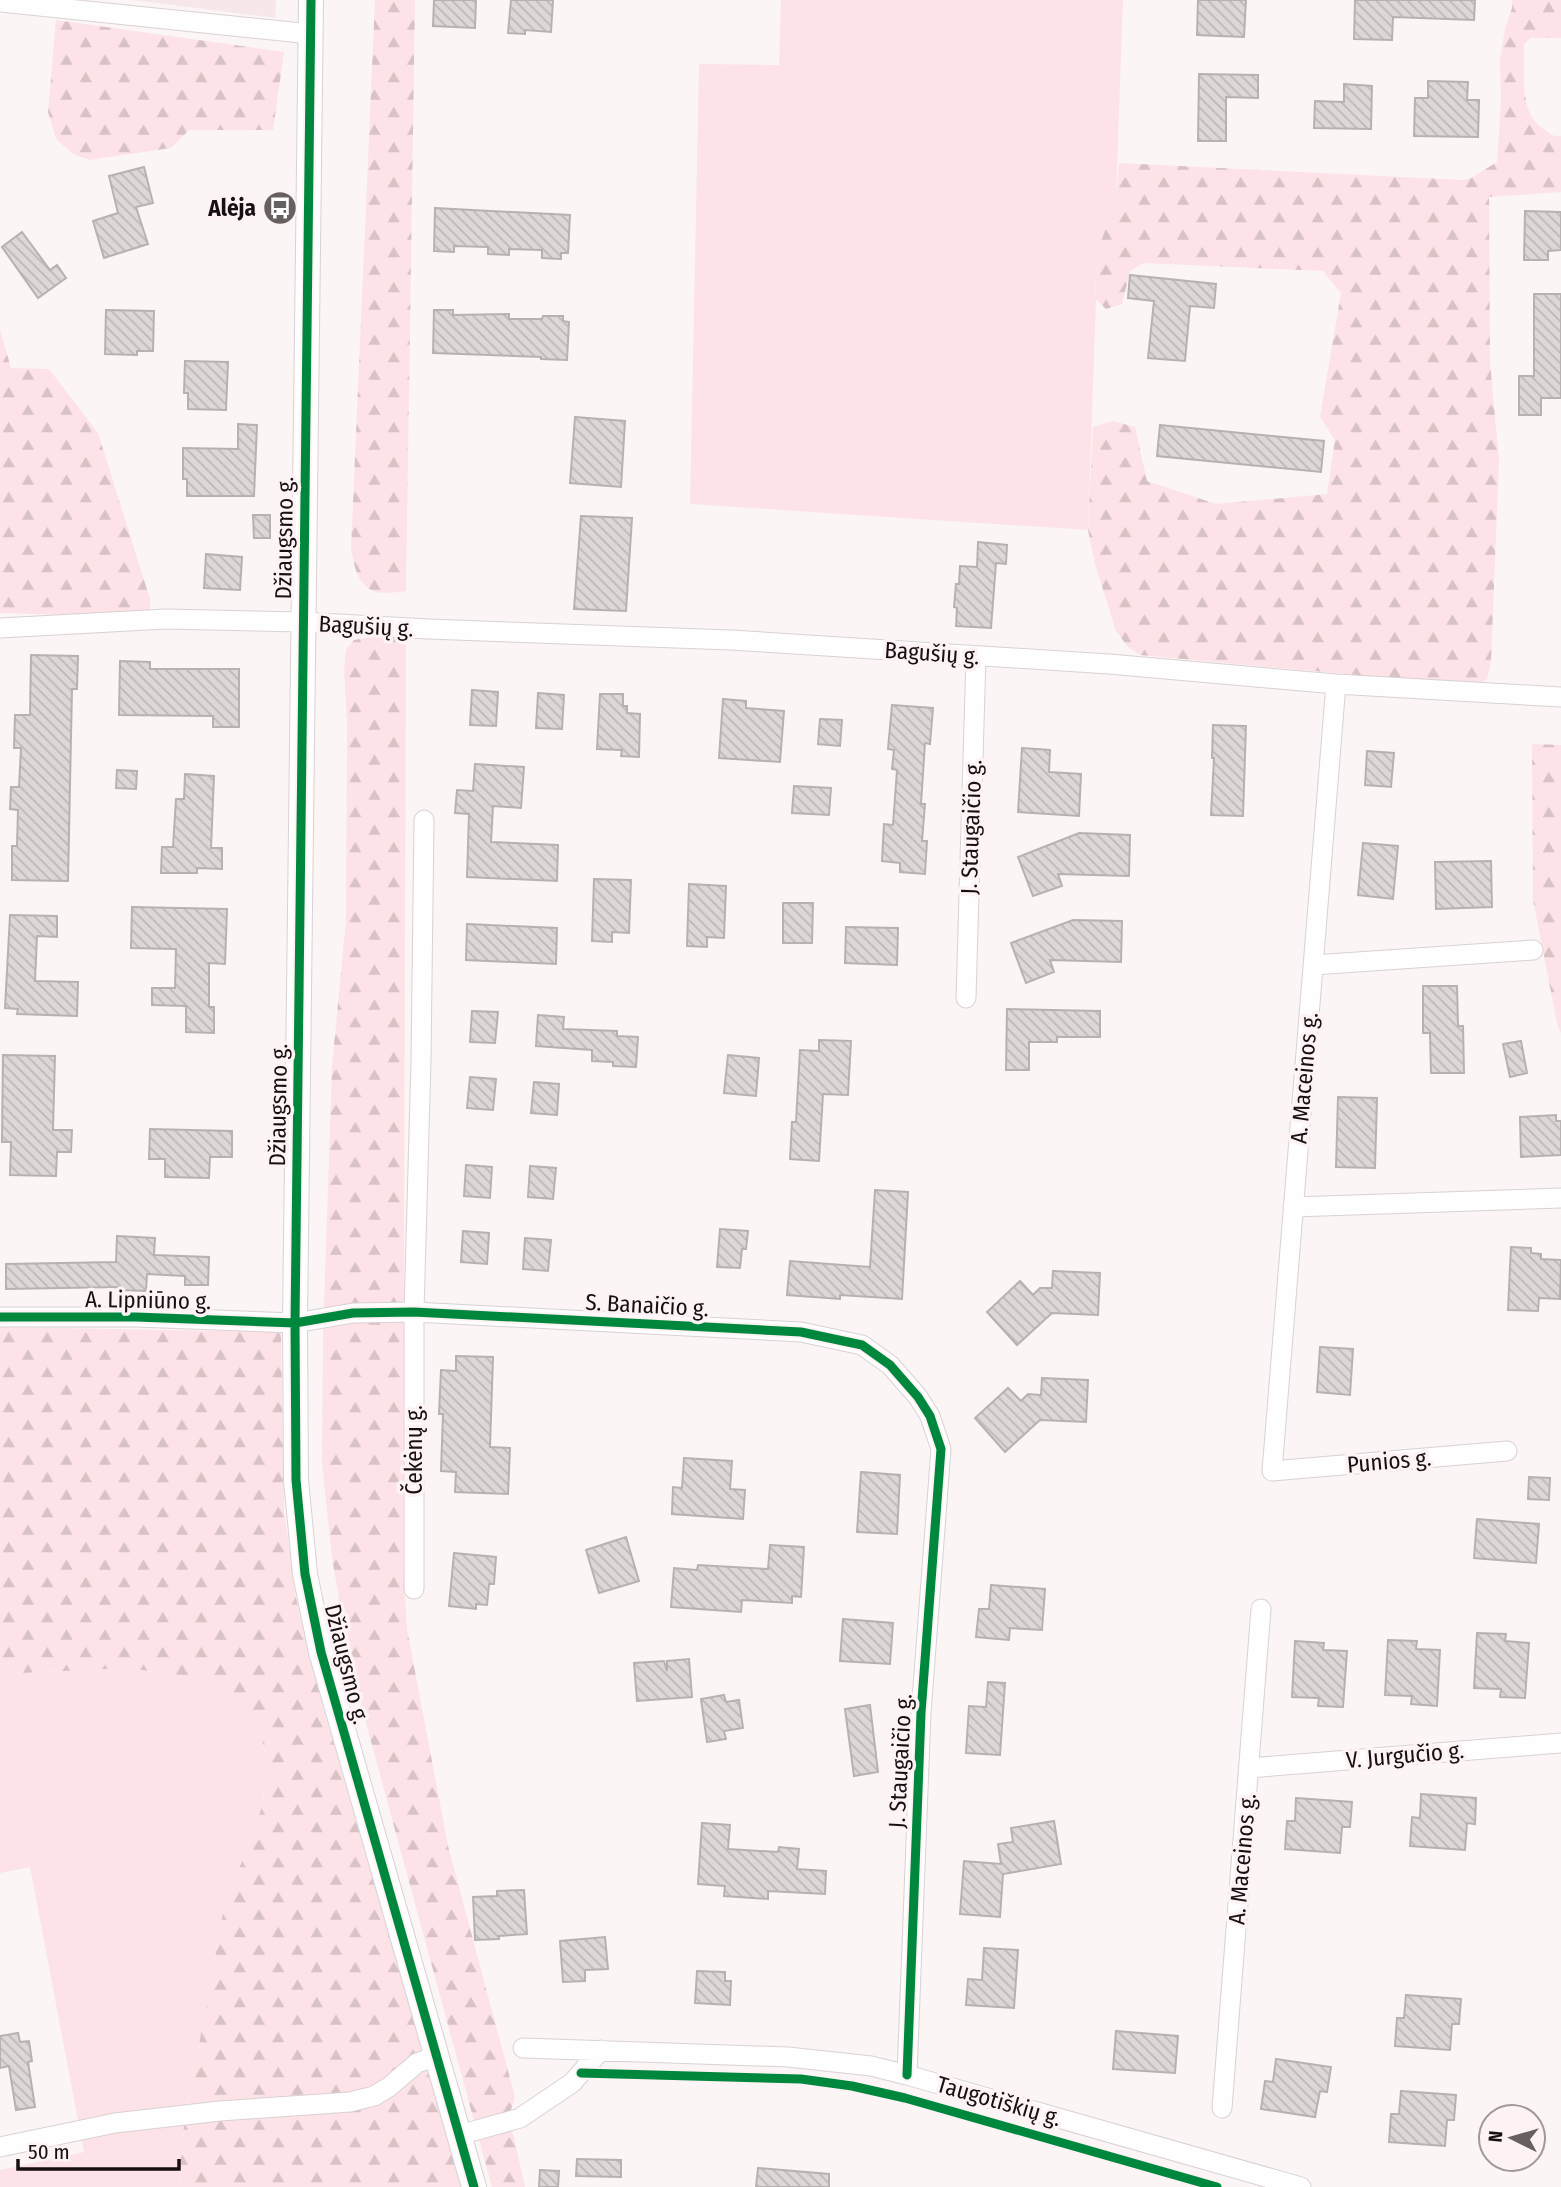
<svg xmlns="http://www.w3.org/2000/svg" width="1561" height="2187" font-family="'Fira Sans Condensed',sans-serif">
<style>
.built{fill:#f7e7ea}
.green{fill:#fde3e7}
.forest{fill:url(#forest-firs)}
.building{fill:url(#building-back-hatch);stroke:#b8b1b2;stroke-width:2}
.lines{fill:none;stroke-linecap:round;stroke-linejoin:round}
.minor-casing{stroke:#d9d1d3;stroke-width:21}
.tertiary-casing{stroke:#d9d1d3;stroke-width:26}
.minor{stroke:#fefefe;stroke-width:19}
.tertiary{stroke:#fefefe;stroke-width:24}
.cycleway-casing{stroke:#fdf3f4;stroke-width:13}
.cycleway{stroke:#00873e;stroke-width:9}
.labels{text-anchor:middle;dominant-baseline:central;stroke-width:7;stroke-linejoin:round;paint-order:stroke}
.poi-label{font-size:23px;font-weight:bold;fill:#170f11;stroke:#fdf3f4;text-anchor:end}
.street-label{font-size:23px;fill:#170f11;stroke:#fdf3f4}
</style>
<defs>
<pattern id="forest-firs" width="22" height="20" patternUnits="userSpaceOnUse" patternTransform="scale(1.75)"><rect width="22" height="20" fill="#fde3e7"/><path d="M5 1l3.5 6h-7zM16 11l3.5 6h-7z" fill="#d8c2c5"/></pattern>
<pattern id="building-back-hatch" width="6" height="6" patternUnits="userSpaceOnUse" patternTransform="scale(1.75)"><rect width="6" height="6" fill="#ded7d8"/><path d="M-1 5l2 2M0 0l6 6M5-1l2 2" fill="none" stroke="#beb7b8"/></pattern>
</defs>
<rect width="100%" height="100%" fill="#fbf5f6"/>
<path class="built" d="M 132,0 L 276,0 L 275,18 Z"/>
<path class="green" d="M 781,0 L 1123,0 L 1116,195 L 1101,242 L 1095,277 L 1096,299 L 1088,530 L 690,504 L 699,64 L 779,65 Z
M 130,1668 L 208,1681 L 239,1698 L 262,1737 L 266,1762 L 263,1803 L 251,1840 L 225,1902 L 183,2132 L 179,2187 L 0,2187 L 0,2170 L 84,2152 L 30,1867 L 0,1873 L 0,1674 Z"/>
<path class="forest" d="M 375,0 L 415,0 L 406,591 C 398,592 385,594 376,592 C 357,586 354,565 351,548 Z
M 1512,0 L 1561,0 L 1561,38 L 1530,38 L 1524,45 C 1525,72 1518,110 1542,128 C 1549,133 1552,137 1561,136 L 1561,192 L 1489,197 L 1490,362 L 1499,460 L 1491,662 L 1487,679 L 1477,686 L 1140,655 L 1128,647 L 1116,631 L 1095,564 L 1088,530 L 1093,427 L 1113,421 L 1135,427 L 1147,481 L 1216,504 L 1327,494 L 1335,440 L 1320,417 L 1341,293 L 1323,271 L 1144,263 L 1130,271 L 1122,304 L 1106,309 L 1096,299 L 1095,277 L 1101,242 L 1116,195 L 1119,163 L 1463,180 L 1471,178 L 1497,162 L 1501,102 L 1500,60 L 1505,29 L 1512,8 Z
M 56,20 L 284,52 L 273,130 L 189,130 L 171,148 L 89,160 L 73,154 L 56,139 L 48,112 Z
M 0,330 L 11,368 L 49,369 L 98,433 L 150,599 L 150,610 L 103,616 L 0,613 Z
M 372,637 L 406,637 L 403,1565 L 407,1629 L 448,1846 L 515,2097 L 509,2116 L 525,2187 L 492,2187 L 351,1668 L 332,1558 L 322,1463 L 323,1336 L 332,1066 L 346,920 L 347,723 L 344,670 L 346,650 L 354,640 Z
M 1532,744 L 1561,745 L 1561,1033 L 1558,1028 L 1533,900 Z
M 0,1327 L 281,1332 L 284,1511 L 296,1598 L 318,1689 L 461,2187 L 179,2187 L 183,2132 L 225,1902 L 251,1840 L 263,1803 L 266,1762 L 262,1737 L 239,1698 L 208,1681 L 130,1668 L 0,1674 Z"/>
<path class="building" d="M 434,0 L 476,0 L 475,28 L 433,26 Z
M 511,0 L 553,0 L 551,32 L 525,30 L 525,34 L 508,33 Z
M 1198,0 L 1246,0 L 1244,37 L 1197,35 Z
M 1355,0 L 1475,0 L 1474,20 L 1393,17 L 1392,40 L 1354,39 Z
M 1199,74 L 1258,75 L 1258,98 L 1226,97 L 1226,141 L 1198,141 Z
M 1428,81 L 1468,82 L 1467,100 L 1479,100 L 1478,137 L 1414,136 L 1415,98 L 1428,98 Z
M 1344,84 L 1372,86 L 1371,129 L 1314,128 L 1315,101 L 1344,102 Z
M 144,167 L 153,203 L 136,207 L 148,244 L 104,258 L 93,221 L 118,213 L 109,176 Z
M 435,208 L 570,215 L 568,253 L 561,253 L 561,259 L 542,258 L 542,250 L 509,249 L 509,255 L 488,254 L 488,247 L 454,246 L 454,252 L 434,251 Z
M 1525,211 L 1561,212 L 1561,250 L 1548,251 L 1548,260 L 1524,260 Z
M 22,232 L 50,270 L 57,265 L 66,278 L 38,298 L 2,247 Z
M 1130,275 L 1216,284 L 1214,308 L 1190,306 L 1185,361 L 1148,358 L 1154,301 L 1128,298 Z
M 1534,294 L 1561,294 L 1561,398 L 1541,398 L 1541,415 L 1519,415 L 1519,376 L 1534,376 Z
M 106,310 L 154,311 L 153,351 L 137,351 L 137,355 L 105,354 Z
M 434,310 L 453,310 L 453,315 L 509,314 L 509,319 L 542,319 L 543,316 L 563,316 L 563,321 L 569,322 L 567,360 L 541,359 L 541,357 L 433,353 Z
M 185,361 L 228,362 L 226,410 L 188,409 L 188,393 L 184,393 Z
M 575,417 L 625,421 L 621,487 L 570,483 Z
M 238,424 L 257,425 L 254,496 L 187,496 L 187,479 L 183,479 L 183,448 L 238,449 Z
M 1160,425 L 1324,441 L 1321,472 L 1157,456 Z
M 253,515 L 270,515 L 270,538 L 254,538 Z
M 581,516 L 632,518 L 626,611 L 574,609 Z
M 978,542 L 1007,545 L 1006,564 L 996,563 L 991,628 L 956,626 L 957,608 L 954,607 L 956,584 L 959,584 L 960,566 L 977,567 Z
M 206,554 L 242,557 L 240,590 L 204,588 Z
M 31,655 L 78,656 L 77,689 L 72,689 L 68,881 L 12,880 L 12,846 L 17,846 L 18,810 L 10,809 L 11,787 L 19,787 L 21,748 L 14,748 L 15,715 L 30,715 Z
M 120,661 L 150,662 L 150,669 L 239,669 L 239,727 L 213,727 L 213,716 L 119,715 Z
M 472,690 L 498,692 L 496,726 L 470,725 Z
M 538,693 L 564,695 L 562,729 L 536,728 Z
M 600,694 L 623,694 L 623,706 L 627,706 L 627,713 L 640,714 L 639,757 L 621,756 L 622,750 L 597,749 Z
M 723,699 L 746,701 L 746,708 L 784,711 L 780,762 L 719,758 Z
M 892,705 L 933,708 L 930,744 L 925,743 L 921,804 L 925,804 L 922,841 L 927,841 L 925,874 L 900,872 L 900,863 L 882,861 L 884,824 L 893,825 L 897,770 L 892,769 L 894,750 L 888,749 Z
M 820,719 L 842,720 L 840,746 L 818,744 Z
M 1213,725 L 1246,726 L 1243,816 L 1211,815 L 1214,758 L 1212,758 Z
M 1022,748 L 1050,750 L 1049,772 L 1081,774 L 1079,816 L 1018,812 Z
M 1367,751 L 1394,753 L 1391,787 L 1365,785 Z
M 475,764 L 524,767 L 521,808 L 493,806 L 491,842 L 558,845 L 557,881 L 467,877 L 469,814 L 455,813 L 457,790 L 473,791 Z
M 117,770 L 137,771 L 136,789 L 116,788 Z
M 185,774 L 214,776 L 211,848 L 222,848 L 222,869 L 197,868 L 197,873 L 161,873 L 162,847 L 173,847 L 176,799 L 184,799 Z
M 794,786 L 831,788 L 829,815 L 792,813 Z
M 1079,833 L 1130,835 L 1129,876 L 1058,874 L 1062,886 L 1033,896 L 1018,857 Z
M 1363,843 L 1398,846 L 1393,899 L 1358,895 Z
M 1491,861 L 1492,907 L 1436,909 L 1435,862 Z
M 594,879 L 631,880 L 629,933 L 612,932 L 612,942 L 592,941 Z
M 689,884 L 726,886 L 724,938 L 707,937 L 707,947 L 687,946 Z
M 783,903 L 813,903 L 812,943 L 783,943 Z
M 132,907 L 227,909 L 225,964 L 209,963 L 209,1007 L 214,1007 L 214,1033 L 186,1032 L 186,1006 L 152,1005 L 152,988 L 175,988 L 176,949 L 131,948 Z
M 10,915 L 57,916 L 57,937 L 37,936 L 35,981 L 78,982 L 77,1016 L 17,1014 L 18,1009 L 5,1008 Z
M 1073,920 L 1122,921 L 1121,962 L 1050,960 L 1054,972 L 1026,983 L 1011,943 Z
M 467,924 L 557,928 L 556,964 L 466,960 Z
M 846,927 L 898,928 L 897,965 L 845,963 Z
M 1423,986 L 1457,986 L 1458,1026 L 1463,1026 L 1464,1073 L 1431,1073 L 1430,1033 L 1423,1033 Z
M 1007,1009 L 1100,1011 L 1100,1037 L 1057,1037 L 1057,1042 L 1029,1042 L 1029,1070 L 1006,1070 Z
M 472,1011 L 498,1012 L 495,1043 L 470,1042 Z
M 538,1015 L 564,1017 L 563,1029 L 617,1031 L 617,1036 L 638,1037 L 636,1067 L 613,1066 L 613,1062 L 592,1061 L 592,1050 L 536,1046 Z
M 819,1040 L 851,1041 L 848,1095 L 823,1094 L 819,1161 L 790,1159 L 792,1122 L 796,1122 L 800,1050 L 819,1051 Z
M 1521,1041 L 1527,1073 L 1510,1077 L 1503,1044 Z
M 3,1055 L 55,1056 L 53,1130 L 72,1130 L 71,1152 L 57,1152 L 56,1176 L 10,1175 L 11,1142 L 2,1142 Z
M 728,1055 L 759,1058 L 756,1096 L 724,1093 Z
M 470,1077 L 496,1079 L 493,1110 L 467,1108 Z
M 534,1082 L 559,1084 L 557,1115 L 531,1113 Z
M 1338,1097 L 1377,1098 L 1375,1168 L 1336,1167 Z
M 1556,1115 L 1556,1121 L 1561,1121 L 1561,1155 L 1521,1157 L 1520,1117 Z
M 150,1129 L 232,1131 L 232,1157 L 210,1157 L 209,1178 L 165,1177 L 165,1159 L 149,1159 Z
M 466,1165 L 492,1167 L 490,1198 L 464,1196 Z
M 530,1166 L 556,1168 L 553,1199 L 528,1197 Z
M 875,1190 L 908,1192 L 902,1299 L 840,1295 L 840,1299 L 787,1295 L 790,1261 L 870,1267 Z
M 720,1229 L 748,1231 L 746,1249 L 742,1249 L 740,1268 L 717,1267 Z
M 463,1231 L 489,1233 L 487,1264 L 461,1262 Z
M 117,1236 L 155,1238 L 154,1255 L 209,1257 L 208,1285 L 185,1285 L 185,1276 L 147,1274 L 146,1291 L 120,1290 L 120,1287 L 6,1289 L 6,1264 L 116,1262 Z
M 525,1238 L 551,1240 L 548,1271 L 523,1269 Z
M 1511,1247 L 1531,1248 L 1531,1253 L 1541,1254 L 1541,1259 L 1561,1260 L 1560,1299 L 1539,1298 L 1538,1311 L 1508,1310 Z
M 1053,1271 L 1100,1273 L 1098,1315 L 1052,1313 L 1017,1345 L 987,1312 L 1020,1281 L 1033,1295 L 1040,1288 L 1052,1288 Z
M 1320,1347 L 1353,1349 L 1350,1395 L 1317,1392 Z
M 456,1356 L 493,1357 L 490,1447 L 510,1448 L 508,1494 L 455,1492 L 456,1472 L 441,1471 L 443,1414 L 439,1414 L 441,1370 L 456,1371 Z
M 1042,1378 L 1088,1380 L 1086,1422 L 1040,1420 L 1005,1452 L 975,1418 L 1008,1388 L 1021,1401 L 1028,1394 L 1041,1395 Z
M 684,1458 L 732,1461 L 730,1489 L 745,1490 L 743,1519 L 672,1514 L 673,1487 L 682,1488 Z
M 861,1472 L 900,1475 L 897,1534 L 857,1532 Z
M 1529,1477 L 1550,1478 L 1549,1500 L 1528,1499 Z
M 1477,1519 L 1539,1524 L 1536,1563 L 1474,1558 Z
M 626,1537 L 639,1581 L 599,1593 L 586,1550 Z
M 770,1545 L 804,1547 L 801,1597 L 792,1596 L 792,1603 L 742,1600 L 741,1612 L 671,1607 L 674,1568 L 697,1570 L 698,1565 L 768,1569 Z
M 454,1553 L 496,1557 L 494,1584 L 489,1584 L 487,1605 L 476,1604 L 476,1609 L 449,1606 Z
M 991,1585 L 1045,1589 L 1042,1630 L 1010,1628 L 1009,1640 L 976,1637 L 979,1609 L 989,1609 Z
M 843,1619 L 893,1623 L 890,1664 L 840,1661 Z
M 1477,1633 L 1506,1634 L 1505,1641 L 1529,1643 L 1525,1698 L 1500,1697 L 1501,1689 L 1474,1688 Z
M 1388,1640 L 1417,1641 L 1416,1649 L 1440,1650 L 1437,1706 L 1411,1704 L 1412,1696 L 1385,1695 Z
M 1295,1641 L 1324,1643 L 1323,1650 L 1347,1651 L 1343,1707 L 1318,1706 L 1319,1698 L 1292,1697 Z
M 689,1659 L 692,1697 L 637,1701 L 634,1663 L 664,1661 L 667,1671 L 667,1661 Z
M 988,1682 L 1005,1683 L 1000,1755 L 966,1753 L 969,1706 L 986,1707 Z
M 724,1695 L 726,1702 L 739,1700 L 743,1728 L 724,1731 L 726,1739 L 707,1742 L 701,1699 Z
M 870,1705 L 878,1772 L 854,1776 L 845,1709 Z
M 1421,1794 L 1476,1798 L 1475,1824 L 1467,1823 L 1465,1850 L 1410,1846 L 1412,1817 L 1420,1818 Z
M 1296,1798 L 1352,1802 L 1350,1827 L 1342,1827 L 1340,1853 L 1285,1849 L 1287,1821 L 1295,1821 Z
M 1054,1821 L 1061,1864 L 1003,1874 L 1000,1917 L 960,1914 L 964,1861 L 1001,1864 L 998,1844 L 1013,1842 L 1011,1828 Z
M 702,1823 L 730,1825 L 728,1849 L 778,1852 L 779,1847 L 799,1849 L 797,1869 L 826,1871 L 825,1894 L 768,1891 L 768,1899 L 724,1896 L 725,1886 L 698,1884 Z
M 524,1890 L 527,1934 L 499,1936 L 499,1939 L 475,1940 L 473,1897 L 497,1896 L 497,1891 Z
M 605,1937 L 608,1969 L 585,1970 L 585,1981 L 563,1982 L 560,1941 Z
M 984,1948 L 1018,1950 L 1014,2008 L 966,2005 L 968,1979 L 982,1980 Z
M 697,1971 L 725,1972 L 725,1981 L 731,1981 L 730,2005 L 695,2003 Z
M 1406,1995 L 1461,1999 L 1459,2024 L 1452,2024 L 1450,2050 L 1395,2046 L 1397,2018 L 1404,2018 Z
M 1116,2031 L 1178,2036 L 1175,2073 L 1113,2069 Z
M 18,2033 L 20,2042 L 29,2041 L 32,2061 L 28,2062 L 35,2107 L 16,2110 L 9,2066 L 0,2068 L 0,2036 Z
M 1276,2059 L 1331,2067 L 1327,2092 L 1320,2091 L 1315,2117 L 1261,2109 L 1265,2081 L 1273,2082 Z
M 1401,2091 L 1456,2095 L 1454,2120 L 1447,2120 L 1445,2146 L 1389,2142 L 1391,2114 L 1399,2114 Z
M 577,2159 L 621,2160 L 621,2177 L 576,2176 Z
M 758,2168 L 829,2174 L 829,2187 L 756,2187 Z
M 540,2170 L 559,2171 L 558,2187 L 539,2187 Z"/>
<g class="lines">
<g class="minor-casing">
<path id="minor" d="M 0,2 L 311,34
M 0,628 L 166,619 L 302,622 L 428,629 L 731,640 L 1109,664 L 1336,684 L 1561,697
M 1336,684 L 1272,1471 L 1507,1451
M 1313,965 L 1533,950
M 966,998 L 976,656
M 1293,1207 L 1561,1198
M 0,1317 L 136,1317 L 295,1323 L 353,1313 L 414,1312 L 801,1332 L 862,1345 L 890,1365 L 918,1397 L 930,1416 L 941,1449 L 921,1713 L 907,2075
M 414,1589 L 414,1312 L 421,1061 L 424,820
M 1249,1768 L 1561,1743
M 523,2048 L 788,2057 L 871,2066 L 907,2075 L 1301,2187
M 1222,2108 L 1261,1609
M 459,2135 L 520,2118 L 572,2083 L 601,2050
M 0,2147 L 115,2123 L 220,2111 L 350,2102 L 374,2096 L 389,2087 L 417,2063 L 437,2056"/>
</g>
<g class="tertiary-casing">
<path id="tertiary" d="M 311,0 L 295,1323 L 296,1480 L 305,1574 L 321,1652 L 474,2187"/>
</g>
<use href="#minor" class="minor"/>
<use href="#tertiary" class="tertiary"/>
<g class="cycleway-casing">
<path id="cycleway" d="M 311,0 L 295,1323 L 296,1480 L 305,1574 L 321,1652 L 474,2187
M 0,1317 L 136,1317 L 295,1323 L 353,1313 L 414,1312 L 801,1332 L 862,1345 L 890,1365 L 918,1397 L 930,1416 L 941,1449 L 921,1713 L 907,2075
M 581,2073 L 801,2079 L 852,2086 L 905,2098 L 1217,2187"/>
</g>
<use href="#cycleway" class="cycleway"/>
</g>
<defs>
<g id="bus-disc" transform="scale(1.75)"><circle r="9.5" fill="#676061" stroke="#fdf3f4"/><path d="M-5-6H5V4H4V6H2V4H-2V6H-4V4H-5ZM-3.5-4V0h7V-4ZM-3.5 1.2v1.5H-2V1.2ZM2 1.2v1.5H3.5V1.2Z" fill="#fff"/></g>
</defs>
<g fill-rule="evenodd">
<use href="#bus-disc" x="280" y="208"/>
</g>
<g class="labels">
<g class="poi-label">
<text x="256" y="208">Alėja</text>
</g>
<g class="street-label">
<text transform="translate(284 538) rotate(-89)">Džiaugsmo g.</text>
<text transform="translate(366 626) rotate(3)">Bagušių g.</text>
<text transform="translate(932 653) rotate(4)">Bagušių g.</text>
<text transform="translate(971 827) rotate(-88)">J. Staugaičio g.</text>
<text transform="translate(1304 1078) rotate(-85)">A. Maceinos g.</text>
<text transform="translate(278 1105) rotate(-89)">Džiaugsmo g.</text>
<text transform="translate(148 1300) rotate(1)">A. Lipniūno g.</text>
<text transform="translate(647 1305) rotate(3)">S. Banaičio g.</text>
<text transform="translate(414 1450) rotate(-90)">Čekėnų g.</text>
<text transform="translate(1389 1461) rotate(-5)">Punios g.</text>
<text transform="translate(347 1664) rotate(76)">Džiaugsmo g.</text>
<text transform="translate(1405 1755) rotate(-5)">V. Jurgučio g.</text>
<text transform="translate(900 1761) rotate(-87)">J. Staugaičio g.</text>
<text transform="translate(1242 1859) rotate(-85)">A. Maceinos g.</text>
<text transform="translate(999 2101) rotate(16)">Taugotiškių g.</text>
</g>
</g>
<g transform="translate(1512 2138) rotate(275)"><circle r="33" fill="#fdf3f4" stroke="#a19899" stroke-width="2"/>
<path d="M0-5L12 26L0 18L-12 26Z" fill="#676061"/>
<text y="-10" font-size="19" font-weight="bold" text-anchor="middle" fill="#170f11">N</text>
</g>
<path d="M18 2159v10h161v-10" fill="none" stroke="#170f11" stroke-width="3.5"/>
<text x="28" y="2159" font-size="21" fill="#170f11" stroke="#fdf3f4" stroke-width="5" paint-order="stroke">50 m</text>
</svg>
